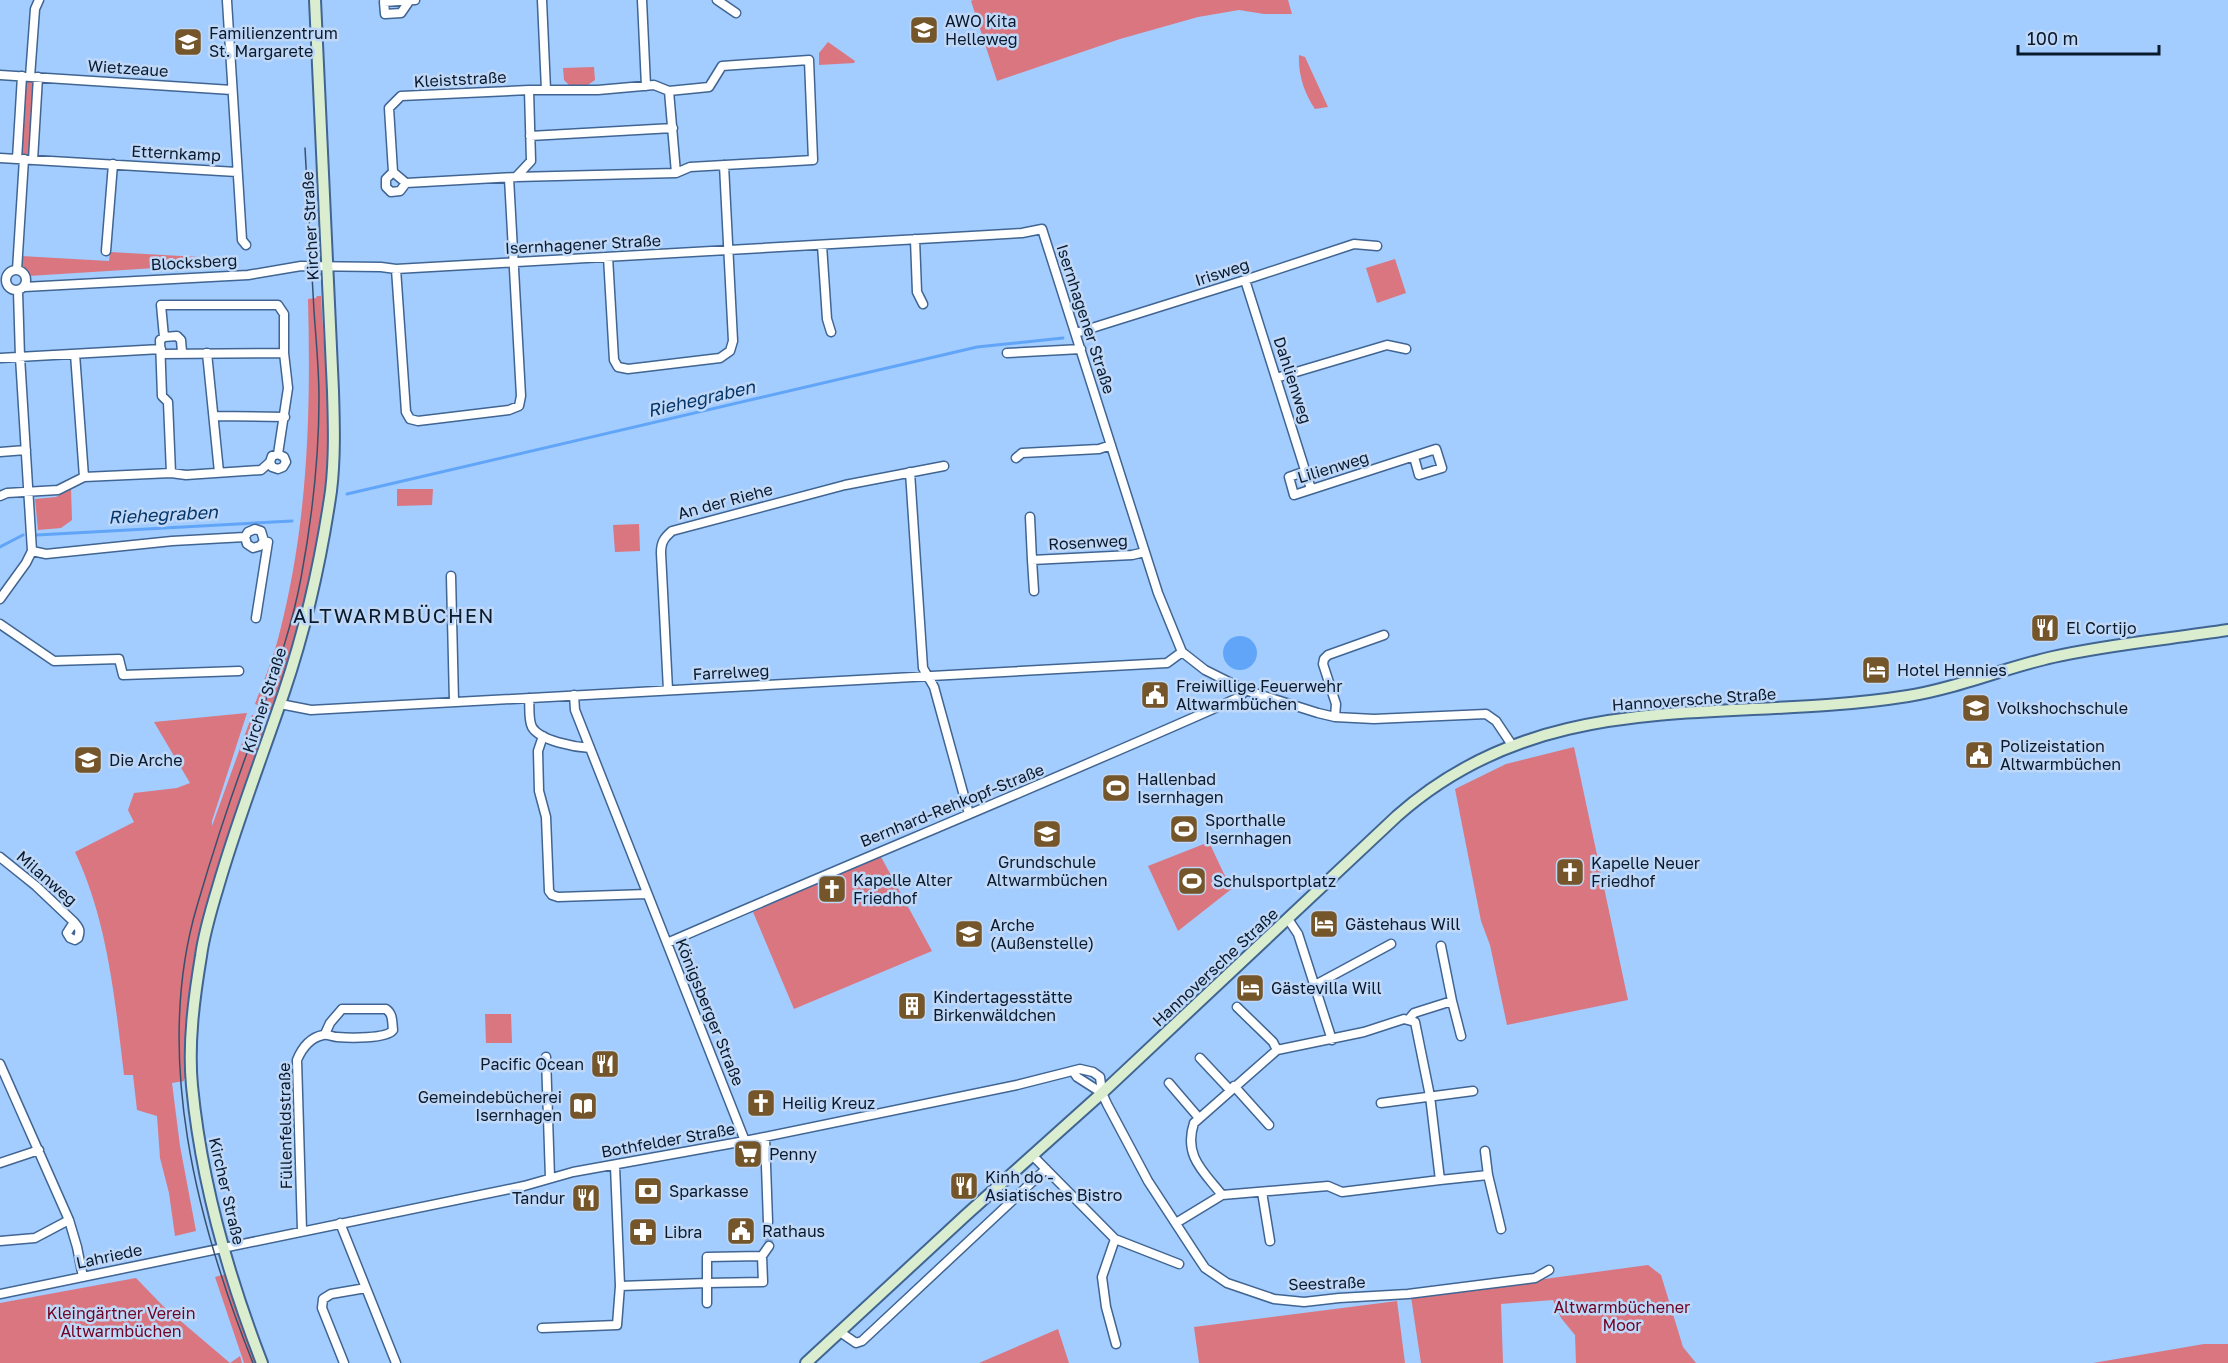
<svg xmlns="http://www.w3.org/2000/svg" width="2228" height="1363" font-family="'Golos Text',sans-serif">
<style>
.green{fill:#da7680}
.water{fill:#61a5f8}
.lines{fill:none;stroke-linecap:round;stroke-linejoin:round}
.stream{stroke:#61a5f8;stroke-width:3}
.minor-tunnel{stroke:#84a8d5;stroke-width:8;stroke-dasharray:8 4;stroke-linecap:butt}
.minor-casing{stroke:#406592;stroke-width:11}
.secondary-casing{stroke:#406592;stroke-width:14}
.minor{stroke:#fff;stroke-width:8}
.secondary{stroke:#dbedcf;stroke-width:10}
.tram{stroke:#39506d;stroke-width:1.5}
.labels{text-anchor:middle;dominant-baseline:central;stroke-width:5;stroke-linejoin:round;paint-order:stroke}
.poi-label{font-size:16px;fill:#0a192c;stroke:#bfd8f7;text-anchor:start}
.street-label{font-size:16px;fill:#0a192c;stroke:#bfd8f7}
.park-label{font-size:16px;fill:#6f0222;stroke:#bfd8f7}
.water-label{font-size:18px;font-style:italic;fill:#05366a;stroke:#bfd8f7}
.quarter-label{font-size:20px;letter-spacing:1.5px;fill:#0a192c;stroke:#bfd8f7}
</style>
<rect width="100%" height="100%" fill="#a3ccff"/>
<path class="green" d="M 973,0 L 1288,0 L 1292,14 L 1264,14 L 1239,10 L 1198,17 L 1120,39 L 997,81 L 971,1 Z
M 828,42 L 855,61 L 854,63 L 819,65 L 819,53 Z
M 1299,55 L 1305,57 L 1328,107 L 1315,109 C 1304,93 1298,74 1299,55 Z
M 594,67 L 595,80 L 585,87 L 571,87 L 564,80 L 563,68 Z
M 24,79 L 35,79 L 31,157 L 20,156 Z
M 110,252 L 234,259 L 234,263 L 29,276 L 20,268 L 21,256 L 109,261 Z
M 1395,259 L 1406,293 L 1377,303 L 1366,268 Z
M 317,296 L 321,296 C 324,352 331,409 327,465 C 322,549 299,631 272,710 L 255,704 C 263,683 272,661 278,639 C 308,525 311,416 308,299 L 316,298 Z
M 71,489 L 72,520 L 61,528 L 38,530 L 35,499 L 56,497 Z
M 397,489 L 433,489 L 432,505 L 397,506 Z
M 639,524 L 640,551 L 615,552 L 613,525 Z
M 247,713 L 212,821 L 212,826 L 252,715 L 263,719 L 260,727 L 265,729 C 225,844 183,955 188,1078 L 184,1079 L 184,1081 L 172,1083 L 180,1146 L 196,1231 L 175,1236 L 169,1193 L 160,1158 L 157,1116 L 137,1110 L 133,1075 L 124,1075 C 115,1000 108,922 75,852 L 134,822 L 128,810 L 134,793 L 177,788 L 190,783 L 154,722 Z
M 1574,747 L 1628,1000 L 1507,1025 L 1490,945 L 1481,921 L 1455,789 L 1506,764 Z
M 1209,842 L 1224,874 L 1234,887 L 1178,931 L 1148,866 Z
M 880,855 L 932,951 L 794,1009 L 753,912 Z
M 485,1014 L 511,1014 L 512,1043 L 486,1043 Z
M 1648,1265 L 1661,1275 L 1683,1347 L 1696,1363 L 1576,1363 L 1575,1335 L 1561,1318 L 1553,1300 L 1501,1304 L 1503,1363 L 1421,1363 L 1411,1297 Z
M 226,1274 L 243,1330 L 256,1363 L 244,1363 L 215,1277 Z
M 136,1278 L 163,1306 L 230,1363 L 240,1356 L 242,1363 L 0,1363 L 0,1303 Z
M 1397,1301 L 1405,1363 L 1199,1363 L 1194,1327 Z
M 1058,1329 L 1069,1363 L 979,1363 Z
M 2204,1344 L 2228,1344 L 2228,1363 L 2093,1363 Z"/>
<path class="water" d="M1223 653a17 17 0 1 1 34 0a17 17 0 1 1-34 0Z"/>
<g class="lines">
<path class="stream" d="M 347,494 L 977,347 L 1063,338
M 37,535 L 292,521
M 0,547 L 23,535"/>
<path class="minor-tunnel" d="M 768,1222 L 769,1246"/>
<g class="minor-casing">
<path id="minor" d="M 410,0 L 401,13 L 385,14 L 384,2 L 415,0
M 542,0 L 546,90
M 642,0 L 646,86
M 717,0 L 736,13
M 227,1 L 242,240 L 246,245
M 0,75 L 232,90
M 30,77 L 35,9 L 39,0
M 669,91 L 676,173
M 530,136 L 673,128
M 0,158 L 237,172
M 17,159 L 22,76
M 33,160 L 38,77
M 393,172 L 386,179 L 386,187 L 391,192 L 400,191 L 406,183
M 516,177 L 531,161 L 529,90 L 598,90 L 654,85 L 669,91 L 709,87 L 722,66 L 809,60 L 813,160 L 690,167 L 676,173 L 516,177 L 406,183 L 393,172 L 389,108 L 401,96 L 529,90
M 915,239 L 917,292 L 923,304
M 822,245 L 827,319 L 831,332
M 106,251 L 113,164
M 608,257 L 614,360 L 618,367 L 628,369 L 720,358 L 730,351 L 733,341 L 724,165
M 396,269 L 406,412 L 410,419 L 418,421 L 509,410 L 519,406 L 521,396 L 509,178
M6 280a10 10 0 1 1 20 0a10 10 0 1 1-20 0Z
M 17,270 L 24,159
M 1245,280 L 1311,489
M 24,287 L 248,275 L 301,266 L 381,267 L 396,269 L 989,235 L 1022,233 L 1042,229 L 1158,593 L 1182,652 L 1205,670 L 1245,690 L 1318,713 L 1335,717 L 1374,719 L 1486,714 L 1496,721 L 1512,745
M 1076,333 L 1245,280 L 1354,244 L 1377,246
M 164,337 L 161,305 L 278,305 L 284,314 L 284,353
M 207,353 L 219,472
M 1007,353 L 1081,349
M 75,354 L 84,477
M 161,354 L 284,353 L 288,388 L 278,454
M 0,358 L 161,349
M 1276,378 L 1387,345 L 1406,349
M 214,416 L 285,417
M 0,452 L 26,450
M 1016,458 L 1022,453 L 1099,449 L 1111,445
M 1306,471 L 1289,477 L 1294,495 L 1436,449 L 1442,468 L 1419,475 L 1414,457
M 910,472 L 923,668 L 934,687 L 969,814
M 171,473 L 168,402 L 162,396 L 160,340 L 164,337 L 177,336 L 181,340 L 182,352
M 0,496 L 7,493 L 58,490 L 84,477 L 171,473 L 186,475 L 261,470 L 270,462 L 272,467 L 278,469 L 283,467 L 286,462 L 284,457 L 278,454 L 272,456 L 270,462
M 1030,517 L 1032,560 L 1132,555 L 1145,552
M 32,551 L 46,554 L 172,541 L 245,537 L 247,544 L 253,548 L 260,546 L 264,541 L 261,531 L 255,529 L 248,532 L 245,537
M 1032,560 L 1034,591
M 451,576 L 454,702
M 0,599 L 26,563 L 32,551 L 20,357 L 18,291
M 256,618 L 268,542 L 264,541
M 0,624 L 54,661 L 119,659 L 123,675 L 239,671
M 668,690 L 661,553 C 661,542 664,538 672,531 L 845,485 L 944,466
M 574,695 L 575,710 L 745,1141
M 529,698 C 530,706 528,719 532,727 C 540,741 575,747 590,748
M 280,704 L 311,710 L 1167,663 L 1182,652
M 1335,717 L 1336,704 L 1323,664 L 1324,659 L 1328,655 L 1384,635
M 543,736 L 538,751 L 539,791 L 546,817 L 549,891 L 552,895 L 558,897 L 647,894
M 0,857 L 36,886 L 74,922 C 79,928 81,930 78,938 L 75,940 L 70,938 L 67,933 L 74,922
M 1288,919 L 1298,934 L 1332,1040
M 667,943 C 858,860 1050,782 1240,697 L 1245,690
M 1441,946 L 1452,1001
M 1315,985 L 1391,944
M 1237,1007 L 1273,1042 L 1277,1050
M 1409,1019 L 1414,1013 L 1452,1001 L 1461,1036
M 546,1057 L 550,1178
M 1200,1058 L 1230,1090
M 0,1064 L 69,1220 L 77,1247 L 83,1277
M 1073,1071 L 1077,1077 L 1102,1093
M 1169,1083 L 1199,1118
M 1234,1086 L 1269,1125
M 1381,1103 L 1473,1091
M 765,1137 L 768,1222
M 1033,1156 L 1115,1239 L 1179,1264
M 0,1163 L 39,1150
M 1488,1175 L 1501,1229
M 1440,1180 L 1488,1175 L 1485,1151
M 1262,1192 L 1270,1241
M 340,1223 L 396,1363
M 1176,1223 L 1222,1195 L 1328,1186 L 1342,1192 L 1440,1180 L 1430,1096 L 1415,1022 L 1404,1019 L 1364,1032 L 1277,1050 L 1194,1123 C 1183,1156 1204,1172 1222,1195
M 302,1231 L 297,1060 C 302,1048 309,1038 323,1035 C 328,1034 333,1037 337,1037 C 349,1038 387,1039 393,1030 C 392,1021 393,1014 386,1009 L 342,1009 L 330,1023 L 325,1034
M 1115,1239 L 1102,1277 L 1106,1307 L 1116,1344
M 0,1241 L 35,1238 L 69,1220
M 762,1256 L 763,1282 L 707,1283 L 707,1257 Z
M 762,1256 L 769,1246
M 620,1286 L 707,1283 L 707,1303
M 0,1294 L 524,1186 L 573,1172 L 745,1141 L 1017,1085 L 1080,1069 L 1093,1072 L 1100,1077 L 1102,1093 L 1107,1104 L 1148,1181 L 1195,1253 L 1205,1268 L 1227,1283 L 1274,1299 L 1304,1302 L 1339,1298 L 1408,1294 L 1535,1278 L 1549,1270
M 542,1328 L 617,1325 L 620,1286 L 615,1166
M 840,1332 L 856,1343 L 862,1341 L 1046,1169
M 344,1363 L 322,1308 L 323,1299 L 331,1294 L 366,1288"/>
</g>
<g class="secondary-casing">
<path id="secondary" d="M 262,1363 C 228,1275 201,1180 192,1086 C 188,1043 194,998 201,956 C 204,933 211,910 218,887 C 237,821 262,757 284,692 C 306,627 321,560 331,491 C 335,458 334,424 333,391 L 315,0
M 806,1363 L 966,1215 L 1102,1093 L 1397,816 C 1548,682 1727,725 1908,696 C 1958,688 2004,668 2053,657 C 2110,644 2170,639 2228,630"/>
</g>
<use href="#minor" class="minor"/>
<use href="#secondary" class="secondary"/>
<path class="tram" d="M 253,1363 C 197,1223 153,1055 197,906 C 214,848 233,790 254,734 C 272,682 291,632 301,578 C 312,519 319,458 319,398 C 319,369 316,340 314,311 C 311,256 308,202 305,148"/>
</g>
<defs>
<g id="school-square" transform="scale(1.5)"><rect x="-9" y="-9" width="18" height="18" rx="4" fill="#74562a" stroke="#bfd8f7"/><path d="M0-5L7-2L0 1L-7-2ZM-4 1L0 2.5L4 1V4Q0 6-4 4Z" fill="#fff"/></g>
<g id="restaurant-square" transform="scale(1.5)"><rect x="-9" y="-9" width="18" height="18" rx="4" fill="#74562a" stroke="#bfd8f7"/><path d="M-5-6h1v4h1v-4h1v4h1v-4h1v5L-1.5 .5V6h-2V.5L-5-1ZM5-6V6H3V1.5H1.5Q1.5-4 5-6Z" fill="#fff"/></g>
<g id="hotel-square" transform="scale(1.5)"><rect x="-9" y="-9" width="18" height="18" rx="4" fill="#74562a" stroke="#bfd8f7"/><path d="M-6-4.5h1.5V1H6V5H4.5V3h-9V5H-6ZM-4 0a1.8 1.8 0 1 1 3.6 0ZM.5 0V-2.5h3Q6-2.5 6 0Z" fill="#fff"/></g>
<g id="civic-square" transform="scale(1.5)"><rect x="-9" y="-9" width="18" height="18" rx="4" fill="#74562a" stroke="#bfd8f7"/><path d="M-.6-6.5H3V-4.5H.6V-3L4-1V1h2V6H-6V1h2V-1L-.6-3ZM-1.2 2.5V6h2.4V2.5Z" fill="#fff"/></g>
<g id="university-square" transform="scale(1.5)"><rect x="-9" y="-9" width="18" height="18" rx="4" fill="#74562a" stroke="#bfd8f7"/><path d="M0-5L7-2L0 1L-7-2ZM-4 1L0 2.5L4 1V4Q0 6-4 4Z" fill="#fff"/></g>
<g id="stadium-square" transform="scale(1.5)"><rect x="-9" y="-9" width="18" height="18" rx="4" fill="#74562a" stroke="#bfd8f7"/><path d="M0-5a6.5 5 0 1 0 0 10a6.5 5 0 1 0 0-10ZM-3.5-1.8h7v3.6h-7Z" fill="#fff"/></g>
<g id="church-square" transform="scale(1.5)"><rect x="-9" y="-9" width="18" height="18" rx="4" fill="#74562a" stroke="#bfd8f7"/><path d="M-1.2-6h2.4v3.5h3.3v2.4h-3.3V6h-2.4V-.1h-3.3v-2.4h3.3Z" fill="#fff"/></g>
<g id="building-square" transform="scale(1.5)"><rect x="-9" y="-9" width="18" height="18" rx="4" fill="#74562a" stroke="#bfd8f7"/><path d="M-4-6H4V6H1V3H-1V6H-4ZM-2.5-4.3h1.7v1.8h-1.7ZM.8-4.3h1.7v1.8H.8ZM-2.5-1h1.7V.8h-1.7ZM.8-1h1.7V.8H.8Z" fill="#fff"/></g>
<g id="library-square" transform="scale(1.5)"><rect x="-9" y="-9" width="18" height="18" rx="4" fill="#74562a" stroke="#bfd8f7"/><path d="M-6-4Q-3-5.5-.7-3.5V5Q-3 3-6 4ZM6-4Q3-5.5 .7-3.5V5Q3 3 6 4Z" fill="#fff"/></g>
<g id="supermarket-square" transform="scale(1.5)"><rect x="-9" y="-9" width="18" height="18" rx="4" fill="#74562a" stroke="#bfd8f7"/><path d="M-6-5.5h2.5l.6 2H6L4.5 2H-2.5L-4.4-4H-6ZM-1.5 3.2a1.3 1.3 0 1 0 .1 0ZM3 3.2a1.3 1.3 0 1 0 .1 0Z" fill="#fff"/></g>
<g id="bank-square" transform="scale(1.5)"><rect x="-9" y="-9" width="18" height="18" rx="4" fill="#74562a" stroke="#bfd8f7"/><path d="M-6-4H6V4H-6ZM0-2.3a2.3 2.3 0 1 0 0 4.6a2.3 2.3 0 1 0 0-4.6Z" fill="#fff"/></g>
<g id="pharmacy-square" transform="scale(1.5)"><rect x="-9" y="-9" width="18" height="18" rx="4" fill="#74562a" stroke="#bfd8f7"/><path d="M-2-6h4v4h4v4h-4v4h-4v-4h-4v-4h4Z" fill="#fff"/></g>
</defs>
<g fill-rule="evenodd">
<use href="#school-square" x="924" y="30"/>
<use href="#school-square" x="188" y="42"/>
<use href="#restaurant-square" x="2045" y="628"/>
<use href="#hotel-square" x="1876" y="670"/>
<use href="#civic-square" x="1155" y="695"/>
<use href="#university-square" x="1976" y="708"/>
<use href="#civic-square" x="1979" y="755"/>
<use href="#school-square" x="88" y="760"/>
<use href="#stadium-square" x="1116" y="788"/>
<use href="#stadium-square" x="1184" y="829"/>
<use href="#school-square" x="1047" y="834"/>
<use href="#church-square" x="1570" y="872"/>
<use href="#stadium-square" x="1192" y="881"/>
<use href="#church-square" x="832" y="889"/>
<use href="#hotel-square" x="1324" y="924"/>
<use href="#school-square" x="969" y="934"/>
<use href="#hotel-square" x="1250" y="988"/>
<use href="#building-square" x="912" y="1006"/>
<use href="#restaurant-square" x="605" y="1064"/>
<use href="#church-square" x="761" y="1103"/>
<use href="#library-square" x="583" y="1106"/>
<use href="#supermarket-square" x="748" y="1154"/>
<use href="#restaurant-square" x="964" y="1186"/>
<use href="#bank-square" x="648" y="1191"/>
<use href="#restaurant-square" x="586" y="1198"/>
<use href="#civic-square" x="741" y="1231"/>
<use href="#pharmacy-square" x="643" y="1232"/>
</g>
<g class="labels">
<g class="poi-label">
<text x="945" y="21">AWO Kita<tspan x="945" dy="18">Helleweg</tspan></text>
<text x="209" y="33">Familienzentrum<tspan x="209" dy="18">St. Margarete</tspan></text>
<text x="2066" y="628">El Cortijo</text>
<text x="1897" y="670">Hotel Hennies</text>
<text x="1176" y="686">Freiwillige Feuerwehr<tspan x="1176" dy="18">Altwarmbüchen</tspan></text>
<text x="1997" y="708">Volkshochschule</text>
<text x="2000" y="746">Polizeistation<tspan x="2000" dy="18">Altwarmbüchen</tspan></text>
<text x="109" y="760">Die Arche</text>
<text x="1137" y="779">Hallenbad<tspan x="1137" dy="18">Isernhagen</tspan></text>
<text x="1205" y="820">Sporthalle<tspan x="1205" dy="18">Isernhagen</tspan></text>
<text x="1047" y="862" text-anchor="middle">Grundschule<tspan x="1047" dy="18">Altwarmbüchen</tspan></text>
<text x="1591" y="863">Kapelle Neuer<tspan x="1591" dy="18">Friedhof</tspan></text>
<text x="853" y="880">Kapelle Alter<tspan x="853" dy="18">Friedhof</tspan></text>
<text x="1213" y="881">Schulsportplatz</text>
<text x="1345" y="924">Gästehaus Will</text>
<text x="990" y="925">Arche<tspan x="990" dy="18">(Außenstelle)</tspan></text>
<text x="1271" y="988">Gästevilla Will</text>
<text x="933" y="997">Kindertagesstätte<tspan x="933" dy="18">Birkenwäldchen</tspan></text>
<text x="584" y="1064" text-anchor="end">Pacific Ocean</text>
<text x="562" y="1097" text-anchor="end">Gemeindebücherei<tspan x="562" dy="18">Isernhagen</tspan></text>
<text x="782" y="1103">Heilig Kreuz</text>
<text x="769" y="1154">Penny</text>
<text x="985" y="1177">Kinh do -<tspan x="985" dy="18">Asiatisches Bistro</tspan></text>
<text x="669" y="1191">Sparkasse</text>
<text x="565" y="1198" text-anchor="end">Tandur</text>
<text x="762" y="1231">Rathaus</text>
<text x="664" y="1232">Libra</text>
</g>
<g class="street-label">
<text transform="translate(128 68) rotate(4)">Wietzeaue</text>
<text transform="translate(460 79) rotate(-3)">Kleiststraße</text>
<text transform="translate(176 153) rotate(3)">Etternkamp</text>
<text transform="translate(310 226) rotate(-93)">Kircher Straße</text>
<text transform="translate(583 244) rotate(-3)">Isernhagener Straße</text>
<text transform="translate(194 262) rotate(-3)">Blocksberg</text>
<text transform="translate(1222 272) rotate(-18)">Irisweg</text>
<text transform="translate(1086 319) rotate(72)">Isernhagener Straße</text>
<text transform="translate(1293 380) rotate(72)">Dahlienweg</text>
<text transform="translate(1333 467) rotate(-17)">Lilienweg</text>
<text transform="translate(725 501) rotate(-15)">An der Riehe</text>
<text transform="translate(1088 542) rotate(-3)">Rosenweg</text>
<text transform="translate(731 672) rotate(-3)">Farrelweg</text>
<text transform="translate(1694 699) rotate(-4)">Hannoversche Straße</text>
<text transform="translate(264 700) rotate(-72)">Kircher Straße</text>
<text transform="translate(952 805) rotate(-22)">Bernhard-Rehkopf-Straße</text>
<text transform="translate(47 878) rotate(41)">Milanweg</text>
<text transform="translate(1215 967) rotate(-43)">Hannoversche Straße</text>
<text transform="translate(710 1012) rotate(68)">Königsberger Straße</text>
<text transform="translate(285 1126) rotate(-91)">Füllenfeldstraße</text>
<text transform="translate(668 1140) rotate(-10)">Bothfelder Straße</text>
<text transform="translate(227 1191) rotate(77)">Kircher Straße</text>
<text transform="translate(109 1256) rotate(-12)">Lahriede</text>
<text transform="translate(1327 1283) rotate(-2)">Seestraße</text>
</g>
<g class="park-label">
<text x="1622" y="1307">Altwarmbüchener<tspan x="1622" dy="18">Moor</tspan></text>
<text x="121" y="1313">Kleingärtner Verein<tspan x="121" dy="18">Altwarmbüchen</tspan></text>
</g>
<g class="water-label">
<text transform="translate(701 398) rotate(-13)">Riehegraben</text>
<text transform="translate(163 514) rotate(-3)">Riehegraben</text>
</g>
<g class="quarter-label">
<text x="394" y="615">ALTWARMBÜCHEN</text>
</g>
</g>
<path d="M2018 45v9h141v-9" fill="none" stroke="#0a192c" stroke-width="3"/>
<text x="2027" y="45" font-size="18" fill="#0a192c" stroke="#bfd8f7" stroke-width="4.5" paint-order="stroke">100 m</text>
</svg>
